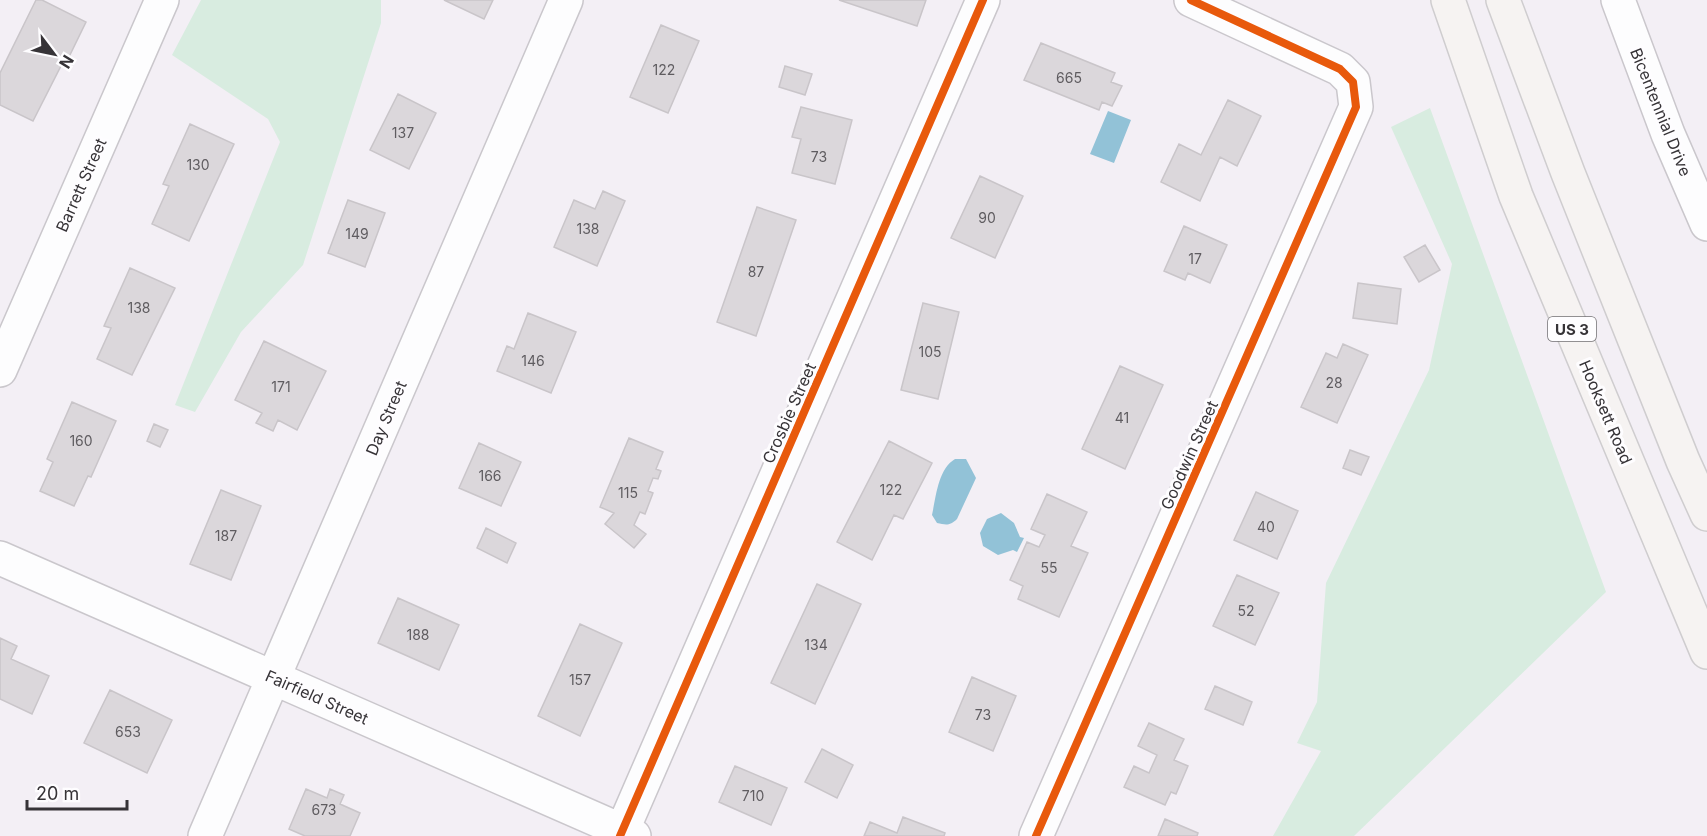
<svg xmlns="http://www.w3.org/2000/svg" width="1707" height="836" font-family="Inter,sans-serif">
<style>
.green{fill:#d8ece0}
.water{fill:#92c2d7}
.building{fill:#dbd7db;stroke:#c9c5c9;stroke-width:1.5}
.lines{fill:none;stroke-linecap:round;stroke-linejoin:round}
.minor-casing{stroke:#cac7cc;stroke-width:36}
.major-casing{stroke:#cfcdcf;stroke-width:36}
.minor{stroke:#fdfdfe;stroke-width:33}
.major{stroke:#f6f3f2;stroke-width:33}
.cycleway-casing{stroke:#fefdff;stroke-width:11}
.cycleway{stroke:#e8590c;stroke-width:8}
.labels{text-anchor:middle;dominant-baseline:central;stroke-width:6;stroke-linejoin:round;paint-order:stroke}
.number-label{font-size:14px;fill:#5f5c60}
.shield{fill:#fefdff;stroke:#727073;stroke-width:1.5}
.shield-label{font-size:15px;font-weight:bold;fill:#363337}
.street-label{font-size:16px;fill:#363337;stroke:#fefdff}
</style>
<rect width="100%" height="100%" fill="#f3eff5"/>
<path class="green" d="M 201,0 L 381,0 L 381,23 L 303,265 L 241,332 L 195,412 L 175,405 L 280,142 L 268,119 L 172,55 Z
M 1430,108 L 1606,592 L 1354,836 L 1273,836 L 1321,751 L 1297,743 L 1317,702 L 1326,583 L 1429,370 L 1452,264 L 1391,127 Z"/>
<path class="water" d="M 1108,111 L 1131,120 L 1114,163 L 1090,154 Z
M 955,459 L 966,459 L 976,478 L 957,519 C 950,526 946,525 937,523 L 932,515 C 936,497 938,469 955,459 Z
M 1001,513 L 1014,523 L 1020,537 L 1024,538 L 1017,552 L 1013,550 L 998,555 L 983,546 L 980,533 L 987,519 Z"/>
<path class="building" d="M 36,0 L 42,0 L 86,22 L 65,65 L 62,64 L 33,121 L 0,105 L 0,73 Z
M 444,0 L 493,0 L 484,19 Z
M 839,0 L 926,0 L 917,26 Z
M 661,25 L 699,41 L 668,113 L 630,97 Z
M 1041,43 L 1115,73 L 1111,82 L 1122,86 L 1112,106 L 1102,102 L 1099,110 L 1024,80 Z
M 785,66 L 812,74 L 805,95 L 779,87 Z
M 398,94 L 436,113 L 409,169 L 370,150 Z
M 1228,100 L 1261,116 L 1237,166 L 1220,157 L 1200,201 L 1161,182 L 1179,144 L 1201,155 Z
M 801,107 L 852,120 L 835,184 L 792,173 L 801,139 L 792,137 Z
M 190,124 L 234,144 L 189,241 L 152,224 L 169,186 L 163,184 Z
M 980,176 L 1023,196 L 995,258 L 951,238 Z
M 603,191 L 625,201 L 597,266 L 554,247 L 574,200 L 595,209 Z
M 348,200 L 385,213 L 365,267 L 328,253 Z
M 757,207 L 796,220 L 756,336 L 717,322 Z
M 1184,226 L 1227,245 L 1210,283 L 1188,273 L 1185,280 L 1164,271 Z
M 1425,245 L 1440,270 L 1419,282 L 1404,257 Z
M 130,268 L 175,288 L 132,375 L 97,359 L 111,328 L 104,326 Z
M 1358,283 L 1401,289 L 1397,324 L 1353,318 Z
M 923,303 L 959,312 L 938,399 L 901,390 Z
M 528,313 L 576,332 L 551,393 L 497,371 L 507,346 L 514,349 Z
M 264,341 L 326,371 L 297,430 L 278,420 L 273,431 L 256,423 L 262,413 L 235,400 Z
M 1343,344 L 1368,355 L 1337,423 L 1301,407 L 1326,353 L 1337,358 Z
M 1120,366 L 1163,385 L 1125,469 L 1082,449 Z
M 72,402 L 116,421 L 91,477 L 88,476 L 74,506 L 40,491 L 53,462 L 47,459 Z
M 154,424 L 168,430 L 160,447 L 147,441 Z
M 629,438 L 663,452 L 656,469 L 661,471 L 658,479 L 653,478 L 648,491 L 653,493 L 645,514 L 640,512 L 634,525 L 646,534 L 634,548 L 605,524 L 614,513 L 600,507 Z
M 889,441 L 932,463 L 903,519 L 894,515 L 872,560 L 837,542 Z
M 479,443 L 521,462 L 501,506 L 459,488 Z
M 1350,450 L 1369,457 L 1361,475 L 1343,468 Z
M 221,490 L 261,506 L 231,580 L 190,564 Z
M 1256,492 L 1298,511 L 1277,559 L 1234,540 Z
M 1047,494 L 1087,512 L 1071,546 L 1088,553 L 1059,617 L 1018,599 L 1023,586 L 1010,580 L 1027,542 L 1039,547 L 1045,535 L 1031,529 Z
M 486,528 L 516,543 L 507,563 L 477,548 Z
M 1237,575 L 1279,593 L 1255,645 L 1213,626 Z
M 817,584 L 861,604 L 815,704 L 771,683 Z
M 398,598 L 459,625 L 439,670 L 378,643 Z
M 580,624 L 622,643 L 580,736 L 538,716 Z
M 0,638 L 17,646 L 11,659 L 49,676 L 32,714 L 0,699 Z
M 972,677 L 1016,696 L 993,751 L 949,732 Z
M 1215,686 L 1252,702 L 1243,725 L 1205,709 Z
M 110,690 L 172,720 L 147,773 L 84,743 Z
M 1149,723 L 1184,739 L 1174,760 L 1188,766 L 1176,794 L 1171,792 L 1165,805 L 1124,787 L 1134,766 L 1149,773 L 1157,755 L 1138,746 Z
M 822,749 L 853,765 L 837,798 L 805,782 Z
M 735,766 L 787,788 L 771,825 L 719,802 Z
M 306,789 L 327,798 L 330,789 L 344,795 L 340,804 L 360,813 L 350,836 L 305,836 L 289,829 Z
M 903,817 L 945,833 L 944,836 L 864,836 L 870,822 L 897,833 Z
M 1165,819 L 1198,833 L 1197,836 L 1158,836 Z"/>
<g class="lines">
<g class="minor-casing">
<path id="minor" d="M 1618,0 L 1668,134 L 1707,224
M 0,370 L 162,0
M 0,558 L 634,836
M 205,836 L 566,0
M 620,836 L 983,0
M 1036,836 L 1356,107 L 1353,82 L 1340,69 L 1191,0"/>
</g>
<g class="major-casing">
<path id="major" d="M 1448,0 L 1516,196 L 1707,652
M 1503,0 L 1568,173 L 1683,461 L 1707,514"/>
</g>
<use href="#minor" class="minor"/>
<use href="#major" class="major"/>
<g class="cycleway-casing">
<path id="cycleway" d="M 620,836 L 983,0
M 1036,836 L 1356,107 L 1353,82 L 1340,69 L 1191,0"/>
</g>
<use href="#cycleway" class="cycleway"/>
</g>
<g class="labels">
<g class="number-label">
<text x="664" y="69">122</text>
<text x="1069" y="77">665</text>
<text x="403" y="132">137</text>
<text x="819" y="156">73</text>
<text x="198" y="164">130</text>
<text x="987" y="217">90</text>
<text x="588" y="228">138</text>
<text x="357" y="233">149</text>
<text x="1195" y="258">17</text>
<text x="756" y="271">87</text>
<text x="139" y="307">138</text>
<text x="930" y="351">105</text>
<text x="533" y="360">146</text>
<text x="1334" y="382">28</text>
<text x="281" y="386">171</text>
<text x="1122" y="417">41</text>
<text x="81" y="440">160</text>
<text x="490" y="475">166</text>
<text x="891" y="489">122</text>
<text x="628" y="492">115</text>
<text x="1266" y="526">40</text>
<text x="226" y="535">187</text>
<text x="1049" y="567">55</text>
<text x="1246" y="610">52</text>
<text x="418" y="634">188</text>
<text x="816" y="644">134</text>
<text x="580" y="679">157</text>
<text x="983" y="714">73</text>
<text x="128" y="731">653</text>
<text x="753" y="795">710</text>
<text x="324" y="809">673</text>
</g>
<rect class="shield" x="1548" y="317" width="48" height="24" rx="4.5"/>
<g class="shield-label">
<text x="1572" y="329">US 3</text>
</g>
<g class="street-label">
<text transform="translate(1661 112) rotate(68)">Bicentennial Drive</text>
<text transform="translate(81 185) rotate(-66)">Barrett Street</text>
<text transform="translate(1606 412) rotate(67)">Hooksett Road</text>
<text transform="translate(789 413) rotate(-66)">Crosbie Street</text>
<text transform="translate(386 418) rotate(-67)">Day Street</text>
<text transform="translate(1189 455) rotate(-66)">Goodwin Street</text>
<text transform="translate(317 697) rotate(24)">Fairfield Street</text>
</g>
</g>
<g transform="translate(54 54) rotate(122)" stroke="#fefdff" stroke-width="4.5" paint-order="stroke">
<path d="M0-4.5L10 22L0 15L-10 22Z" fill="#363337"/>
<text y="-9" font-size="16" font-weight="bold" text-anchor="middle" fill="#363337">N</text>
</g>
<path d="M27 800v9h100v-9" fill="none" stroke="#363337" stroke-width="3"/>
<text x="36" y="800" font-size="18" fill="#363337" stroke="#fefdff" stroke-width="4.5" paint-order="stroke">20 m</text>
</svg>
